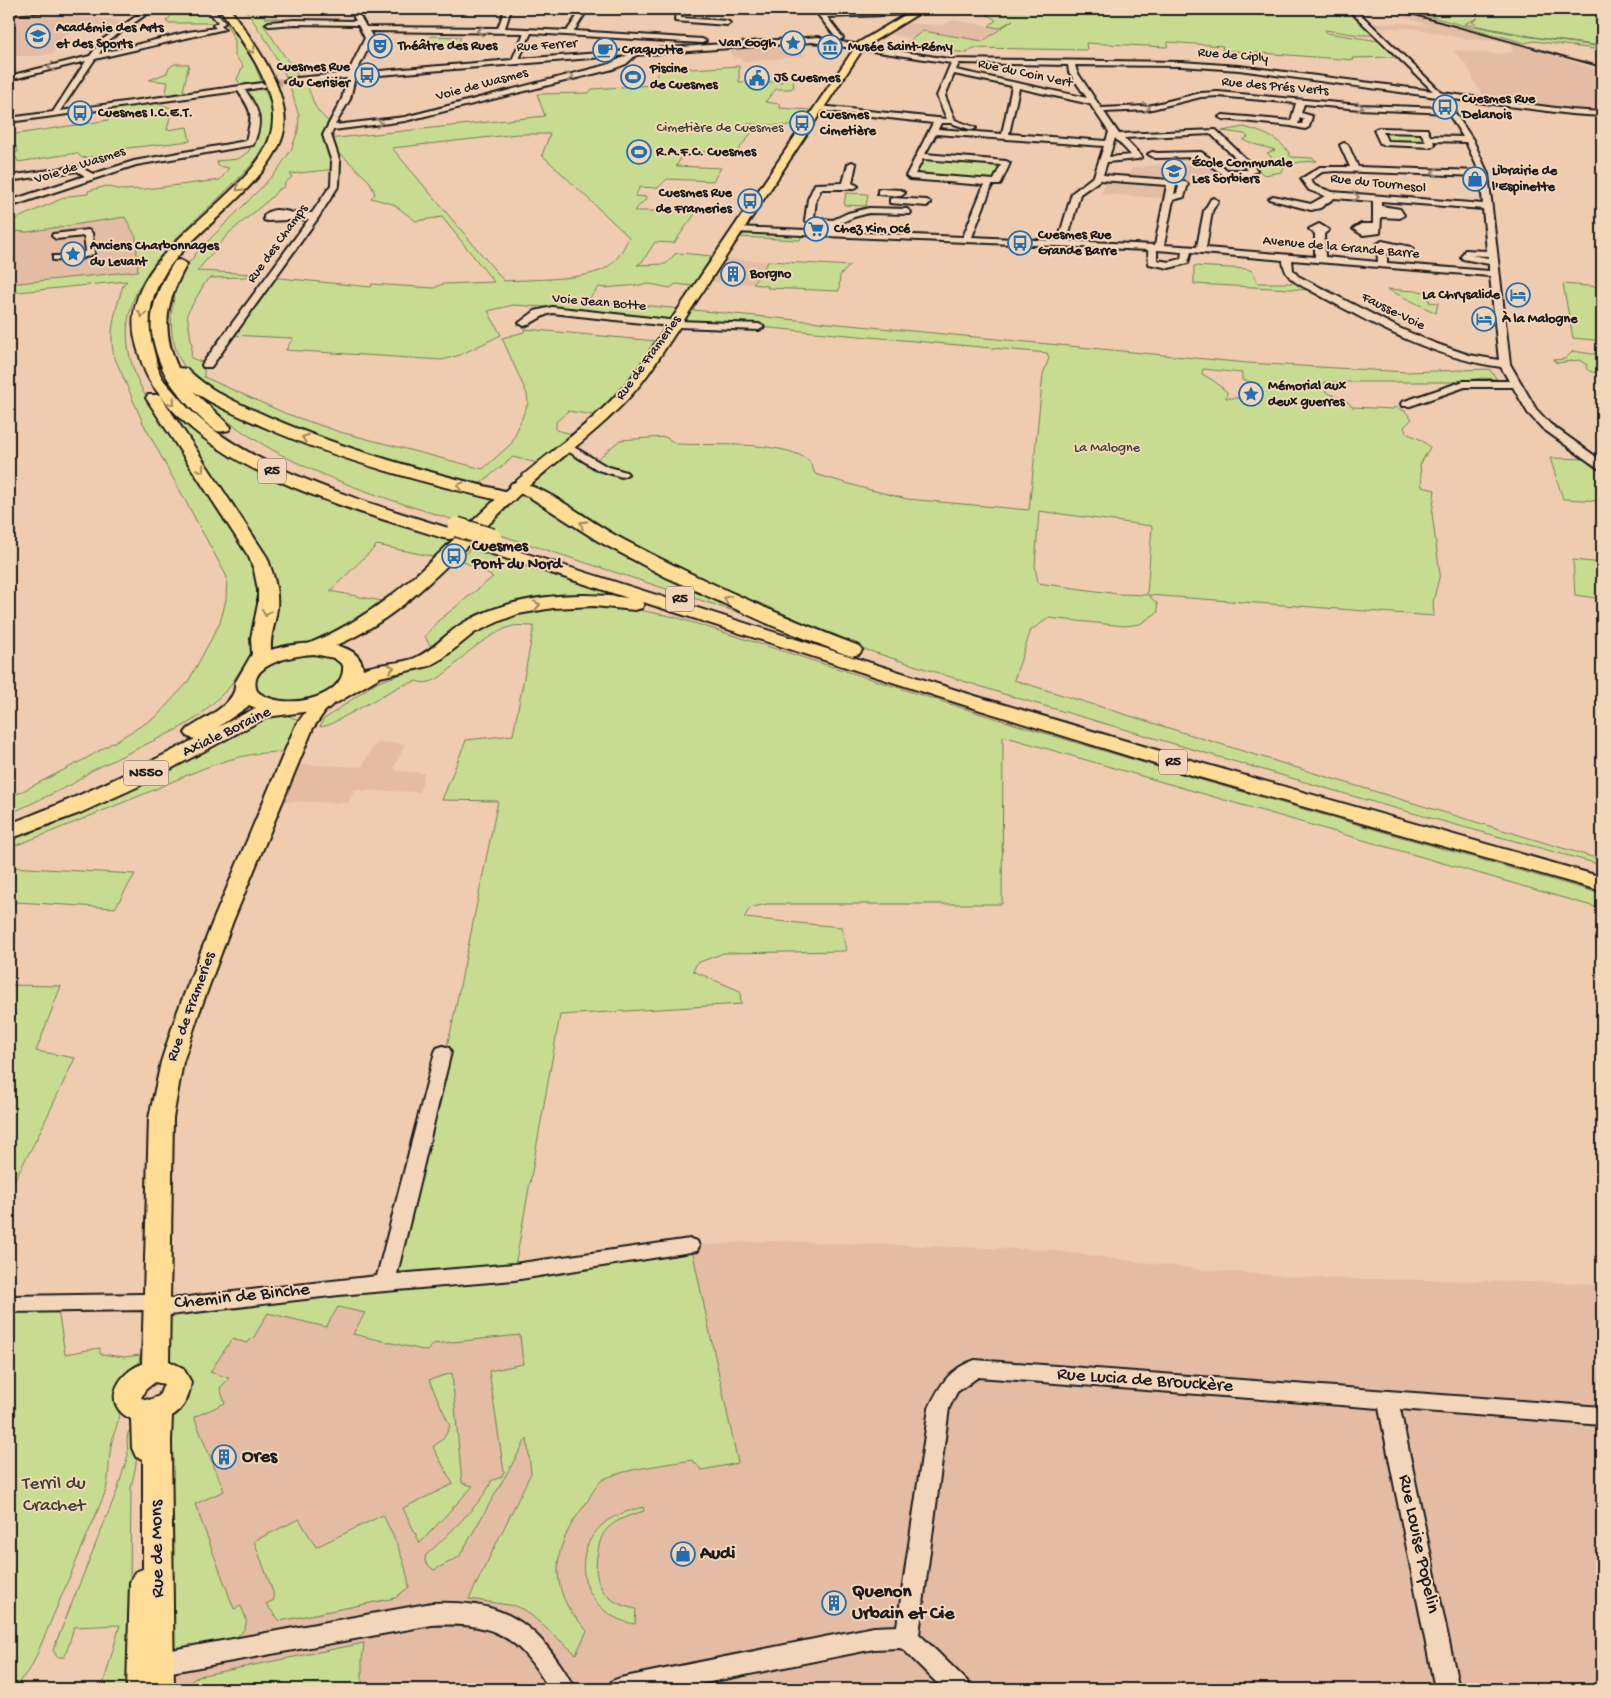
<svg xmlns="http://www.w3.org/2000/svg" width="1611" height="1698" font-family="'Gochi Hand',sans-serif">
<style>
.built{fill:#e3bca3}
.green{fill:#c7dc91;stroke:#727c56;fill-rule:evenodd}
.lines{fill:none;stroke-linecap:round;stroke-linejoin:round}
.minor-tunnel{stroke:#c5a892;stroke-width:8;stroke-dasharray:8 4;stroke-linecap:butt}
.minor-casing{stroke:#1c1c1c;stroke-width:4}
.major-casing{stroke:#1c1c1c;stroke-width:4}
.highway-casing{stroke:#1c1c1c;stroke-width:4}
.minor{fill:#f3d6b9;fill-rule:evenodd}
.major{fill:#ffdd96;fill-rule:evenodd}
.highway{fill:#ffdd96;fill-rule:evenodd}
.rail{stroke:#1c1c1c;stroke-width:2}
.highway-bridge-casing{stroke:#1c1c1c;stroke-width:22;stroke-linecap:butt}
.highway-bridge{stroke:#ffdd96;stroke-width:19}
.oneway{stroke:#928272}
.oneway2{stroke:#99865f}
.labels{text-anchor:middle;dominant-baseline:central;stroke-width:4;stroke-linejoin:round;paint-order:stroke}
.far-poi-label{font-size:14px;font-weight:bold;fill:#1c1c1c;stroke:#f3d6b9;text-anchor:start}
.far-street-label{font-size:14px;fill:#1c1c1c;stroke:#f3d6b9}
.far-park-label{font-size:14px;fill:#3e4233;stroke:#f3d6b9}
.shield{fill:#f3d6b9;stroke:#5c544b;stroke-width:1}
.shield-label{font-size:15px;font-weight:bold;fill:#1c1c1c}
.poi-label{font-size:16px;font-weight:bold;fill:#1c1c1c;stroke:#f3d6b9;text-anchor:start}
.street-label{font-size:16px;fill:#1c1c1c;stroke:#f3d6b9}
.near-street-label{font-size:19px;fill:#1c1c1c;stroke:#f3d6b9}
.near-poi-label{font-size:19px;font-weight:bold;fill:#1c1c1c;stroke:#f3d6b9;text-anchor:start}
.near-park-label{font-size:19px;fill:#3e4233;stroke:#f3d6b9}
</style>
<rect width="100%" height="100%" fill="#efcbb0"/>
<filter id="ink" filterUnits="userSpaceOnUse"><feTurbulence type="fractalNoise" baseFrequency=".02" numOctaves="2"/><feDisplacementMap in="SourceGraphic" scale="10" xChannelSelector="R" yChannelSelector="G"/><feConvolveMatrix kernelMatrix="1 2 1 2 8 2 1 2 1" color-interpolation-filters="sRGB"/></filter>
<g filter="url(#ink)">
<path class="built" d="M 1386,10 L 1394,10 L 1511,42 L 1602,71 L 1602,112 L 1487,101 L 1475,83 L 1468,67 L 1453,50 L 1497,54 L 1513,52 L 1511,42 L 1467,39 L 1411,28 L 1371,28 L 1368,24 L 1402,23 L 1430,26 Z
M 9,13 L 68,16 L 130,21 L 114,33 L 69,33 L 53,53 L 40,56 L 9,56 Z
M 952,20 L 1000,28 L 981,41 L 923,31 L 912,38 L 879,33 L 898,22 L 942,26 Z
M 792,42 L 805,56 L 744,62 L 740,58 L 735,58 L 727,48 Z
M 1210,163 L 1220,176 L 1215,180 L 1207,182 L 1128,178 L 1132,168 L 1155,165 Z
M 1106,180 L 1167,185 L 1165,198 L 1101,194 Z
M 125,216 L 136,237 L 138,271 L 9,284 L 9,231 L 27,232 L 78,225 L 96,220 Z
M 723,259 L 769,261 L 753,284 L 708,281 Z
M 380,742 L 405,744 L 394,768 L 396,771 L 424,773 L 420,792 L 354,790 L 348,803 L 272,801 L 288,764 L 362,767 L 373,747 Z
M 770,1241 L 1047,1250 L 1196,1269 L 1310,1278 L 1582,1283 L 1602,1286 L 1602,1689 L 166,1689 L 166,1519 L 184,1380 L 167,1356 L 167,1318 L 690,1246 Z"/>
<path class="green" d="M 197,9 L 219,9 L 254,63 L 262,83 L 241,86 L 237,79 L 243,66 L 235,56 L 235,41 L 225,21 L 214,23 L 168,23 L 166,21 L 172,15 L 191,15 Z
M 245,9 L 260,9 L 266,13 L 265,18 L 280,18 L 282,21 L 263,24 L 300,79 L 288,80 L 267,41 Z
M 967,9 L 1113,9 L 1131,12 L 1146,9 L 1351,9 L 1379,35 L 1360,35 L 1325,30 L 1327,33 L 1379,41 L 1395,57 L 1352,58 L 1354,60 L 1222,50 L 1223,46 L 1168,42 L 1167,47 L 1086,43 L 1087,50 L 973,48 L 967,53 L 902,46 L 923,31 L 983,41 L 1013,20 L 999,28 L 989,26 L 996,20 L 982,11 Z
M 1404,9 L 1602,9 L 1602,46 L 1541,38 L 1478,26 L 1472,22 L 1478,18 L 1464,24 L 1524,36 L 1602,47 L 1602,50 L 1534,41 L 1525,43 Z
M 431,36 L 461,37 L 456,48 L 424,48 L 423,43 L 429,41 Z
M 174,64 L 189,64 L 183,91 L 203,93 L 165,98 L 168,82 L 149,80 L 167,73 L 168,69 Z
M 687,66 L 692,69 L 739,66 L 739,82 L 782,82 L 782,76 L 795,77 L 793,83 L 794,87 L 790,89 L 776,89 L 765,102 L 780,104 L 780,108 L 811,110 L 801,124 L 794,123 L 792,126 L 747,124 L 745,127 L 755,128 L 736,153 L 686,151 L 676,166 L 721,168 L 713,181 L 667,179 L 658,188 L 640,187 L 635,196 L 648,197 L 634,211 L 697,211 L 674,243 L 655,242 L 642,262 L 637,265 L 666,264 L 675,254 L 680,253 L 712,256 L 693,286 L 676,284 L 670,288 L 650,284 L 604,288 L 599,287 L 588,300 L 1247,363 L 1407,372 L 1489,369 L 1497,379 L 1482,378 L 1453,382 L 1324,382 L 1326,392 L 1348,402 L 1352,407 L 1393,409 L 1394,407 L 1405,411 L 1412,419 L 1404,427 L 1406,433 L 1420,439 L 1430,447 L 1420,465 L 1422,487 L 1435,490 L 1432,514 L 1440,574 L 1433,602 L 1434,616 L 1148,595 L 1157,603 L 1158,612 L 1140,624 L 1125,626 L 1049,618 L 1031,630 L 1014,680 L 1317,774 L 1602,860 L 1602,865 L 1380,804 L 1007,695 L 848,644 L 649,557 L 534,487 L 531,483 L 568,449 L 594,462 L 620,440 L 665,437 L 677,444 C 711,446 781,440 808,460 C 811,463 813,469 815,474 L 863,488 L 907,499 L 1029,510 L 1043,374 L 1049,358 L 1047,353 L 759,327 L 674,323 L 559,308 L 513,305 L 488,311 L 501,335 L 460,355 L 442,360 L 286,350 L 293,338 L 229,335 L 270,277 L 371,287 L 372,284 L 434,288 L 443,284 L 494,282 L 442,217 L 416,221 L 393,204 L 371,198 L 375,194 L 370,182 L 342,155 L 334,156 L 336,169 L 290,174 L 292,177 L 285,183 L 284,187 L 278,190 L 271,198 L 229,233 L 197,271 L 256,274 L 244,277 L 210,278 L 206,281 L 187,314 L 192,346 L 191,358 L 207,364 L 204,368 L 204,377 L 287,414 L 340,432 L 483,469 L 512,443 L 528,403 L 527,394 L 502,338 L 524,332 L 525,329 L 656,341 C 638,368 620,395 594,415 L 568,411 L 556,422 L 556,430 L 572,434 L 545,465 L 513,457 L 476,487 L 367,456 L 256,413 L 213,391 L 185,368 L 178,356 L 172,336 L 171,315 L 177,280 L 197,252 L 259,190 L 277,171 L 291,150 L 298,131 L 299,116 L 289,83 L 305,81 C 316,103 310,107 332,124 L 328,139 L 545,116 L 537,94 L 589,93 L 592,89 L 654,85 L 659,67 ZM 518,134 L 550,134 L 542,155 L 629,237 C 624,248 619,258 609,266 C 589,281 530,279 504,281 L 392,148 ZM 1203,369 L 1242,373 L 1242,380 L 1259,384 L 1253,388 L 1256,398 L 1226,398 L 1227,392 L 1214,381 L 1202,374 ZM 1039,511 L 1152,526 L 1147,595 L 1118,594 L 1038,583 L 1035,566 Z
M 263,86 C 267,96 274,108 273,118 C 272,144 255,162 238,179 C 178,241 90,293 144,393 L 255,565 L 260,595 L 257,651 L 249,664 L 241,669 L 228,689 L 198,717 L 180,728 L 91,771 L 71,785 L 9,814 L 9,798 L 87,758 L 156,717 L 188,682 L 220,623 L 226,600 L 227,577 L 143,423 L 114,356 C 108,331 116,310 123,285 L 127,281 L 9,293 L 9,284 L 138,271 L 136,237 L 125,217 L 27,232 L 9,231 L 9,222 L 68,196 L 88,194 L 88,191 L 106,186 L 122,190 L 146,189 L 220,180 L 229,168 L 218,166 L 217,161 L 238,159 L 249,151 L 255,120 L 244,92 L 247,89 Z
M 147,101 L 172,108 L 167,130 L 187,127 L 190,141 L 119,149 L 117,153 L 82,158 L 77,153 L 18,162 L 16,157 L 9,158 L 9,154 L 18,152 L 14,141 L 9,141 L 9,137 L 16,134 L 109,120 L 101,107 Z
M 1244,127 C 1262,132 1283,139 1291,157 L 1312,158 L 1317,161 L 1300,162 L 1285,166 L 1282,172 L 1264,175 L 1255,166 L 1267,164 L 1275,160 L 1267,153 L 1275,150 L 1247,142 L 1243,140 L 1248,137 L 1245,134 L 1222,131 Z
M 1383,131 L 1421,133 L 1426,143 L 1388,142 Z
M 924,157 L 1002,164 L 994,181 L 914,175 Z
M 846,193 L 868,194 L 866,206 L 844,205 Z
M 746,233 L 802,235 L 800,240 L 739,237 Z
M 769,261 L 850,266 L 840,275 L 839,291 L 767,288 L 768,286 L 753,284 Z
M 1194,266 L 1247,269 L 1252,271 L 1258,283 L 1297,283 L 1311,290 L 1194,284 Z
M 1563,284 L 1602,287 L 1602,341 L 1573,338 Z
M 1387,289 L 1429,292 L 1429,302 L 1438,303 L 1436,313 Z
M 1573,351 L 1592,354 L 1602,352 L 1602,372 C 1596,373 1590,373 1586,368 L 1587,365 L 1579,360 L 1557,363 L 1553,360 L 1565,359 Z
M 186,383 L 230,408 L 489,496 L 494,501 L 467,524 C 368,493 258,462 186,383 Z
M 174,416 L 205,440 L 256,469 L 338,504 L 450,540 L 435,557 L 377,545 L 330,591 L 387,602 L 328,642 L 269,654 L 274,597 L 172,417 Z
M 1550,458 L 1592,459 L 1602,466 L 1602,501 L 1563,499 Z
M 527,493 L 780,626 L 482,529 L 521,494 Z
M 471,547 L 638,599 L 528,604 L 436,647 L 429,644 L 425,636 L 438,621 L 493,577 L 461,560 Z
M 1573,560 L 1602,563 L 1602,599 L 1575,595 Z
M 614,605 L 675,617 L 991,717 L 1201,780 L 1602,894 L 1602,909 L 1003,736 L 1002,904 L 766,904 L 750,908 L 744,918 L 842,927 L 846,951 L 724,953 L 697,963 L 693,971 L 740,991 L 741,1004 L 560,1015 L 514,1272 L 385,1283 L 451,1030 L 498,801 L 442,800 L 466,740 L 513,735 L 534,626 C 524,626 516,624 507,628 C 495,633 481,642 471,650 C 457,660 436,690 417,681 L 400,686 L 329,725 L 320,727 L 323,720 L 375,683 L 414,670 L 441,655 L 468,634 L 505,616 L 536,608 Z
M 318,652 L 342,660 L 348,675 C 340,682 333,691 324,696 C 307,707 251,708 255,677 L 272,660 Z
M 281,713 L 296,719 L 299,724 L 296,734 L 282,752 C 231,752 191,774 144,794 C 99,812 55,831 9,848 L 9,837 L 41,825 L 263,716 Z
M 9,867 L 135,874 L 115,908 L 16,902 L 9,913 Z
M 9,985 L 61,986 L 36,1051 L 75,1058 L 37,1138 L 9,1190 Z
M 692,1250 L 738,1463 L 702,1470 L 692,1460 C 669,1464 622,1469 602,1480 C 595,1485 590,1498 585,1505 C 560,1536 548,1570 568,1607 C 573,1616 581,1622 587,1631 L 576,1654 L 525,1610 L 516,1606 L 469,1599 L 531,1473 L 527,1438 L 459,1557 L 434,1570 C 428,1564 423,1564 426,1555 C 440,1543 489,1496 491,1481 L 501,1477 L 504,1472 L 489,1371 L 523,1364 L 520,1335 L 433,1344 L 427,1351 L 353,1334 L 365,1313 L 338,1307 L 326,1327 L 268,1313 L 254,1337 L 247,1343 L 232,1339 L 210,1372 L 229,1378 L 220,1388 L 225,1403 L 194,1417 L 224,1491 L 195,1504 L 234,1609 L 241,1606 C 243,1611 247,1619 246,1624 C 243,1644 202,1646 185,1650 L 177,1648 L 171,1644 L 166,1423 L 184,1380 L 167,1356 L 168,1315 Z
M 58,1310 L 65,1354 L 100,1348 L 100,1354 L 125,1357 L 140,1355 L 138,1371 L 118,1405 C 122,1419 113,1432 111,1446 C 108,1462 110,1478 105,1493 L 32,1666 L 15,1687 L 9,1685 L 9,1312 Z
M 452,1373 L 462,1483 L 473,1486 L 420,1543 L 403,1508 L 453,1484 L 433,1447 L 444,1438 L 450,1426 L 429,1380 Z
M 133,1426 C 142,1444 135,1469 131,1488 L 129,1689 L 102,1689 L 120,1625 L 74,1627 L 65,1657 L 57,1657 L 53,1650 L 117,1491 L 128,1455 L 127,1440 L 128,1433 Z
M 643,1507 L 644,1511 C 631,1515 616,1519 606,1530 C 601,1536 599,1544 598,1551 C 591,1583 604,1603 636,1609 L 635,1624 C 587,1617 565,1559 602,1525 C 613,1515 628,1511 643,1507 Z
M 383,1515 C 394,1538 406,1561 409,1587 L 395,1598 L 280,1621 L 266,1604 L 274,1600 L 273,1592 L 254,1541 L 299,1519 L 316,1547 Z
M 364,1643 L 362,1660 L 362,1689 L 179,1689 L 199,1676 Z"/>
<g class="lines">
<path class="minor-tunnel" d="M 262,85 L 288,81"/>
<g class="minor-casing">
<path id="minor" d="M 26,9 L 55,9 L 52,11 L 9,14 L 9,10 Z
M 147,9 L 154,9 L 106,42 L 99,54 L 188,32 L 216,28 L 213,25 L 218,22 L 206,9 L 213,9 L 225,23 L 221,25 L 225,29 L 95,59 L 60,111 L 262,83 L 266,85 L 265,87 L 245,90 C 259,110 264,120 253,145 L 136,165 L 9,207 L 9,201 L 85,176 L 77,171 L 9,181 L 9,176 L 78,166 L 93,174 L 134,161 L 246,141 C 252,114 254,114 238,91 L 9,122 L 9,118 L 53,112 L 86,61 L 9,80 L 9,76 L 90,56 L 102,40 Z
M 350,9 L 356,9 L 366,27 L 498,28 L 505,9 L 511,9 L 505,28 L 567,31 L 582,9 L 588,9 L 574,31 L 702,39 L 706,41 L 702,43 L 531,33 L 519,59 L 819,37 L 823,39 L 948,59 L 1181,62 L 1239,66 L 1433,91 L 1348,9 L 1355,9 L 1442,93 L 1571,110 L 1602,112 L 1602,116 L 1571,114 L 1445,98 L 1473,140 L 1488,174 L 1510,364 L 1536,409 L 1550,424 L 1602,461 L 1602,469 L 1598,468 L 1542,428 L 1528,413 L 1513,387 L 1465,387 L 1410,406 L 1402,406 L 1401,404 L 1402,402 L 1464,381 L 1509,381 L 1501,367 C 1432,358 1369,322 1308,289 C 1294,282 1284,276 1283,260 L 1191,252 L 1188,263 L 1169,268 L 1149,264 L 1148,250 L 734,232 L 733,230 L 737,227 L 828,231 L 829,225 L 809,223 L 805,220 L 808,199 L 815,184 L 843,183 L 848,164 L 852,162 L 856,164 L 852,183 L 858,186 L 854,189 L 821,189 L 816,199 L 814,218 L 833,220 L 848,213 L 869,208 L 907,209 L 911,212 L 910,214 L 869,213 L 854,217 L 838,224 L 837,232 L 963,237 L 984,185 L 910,179 L 906,176 L 933,123 L 819,110 L 815,108 L 819,106 L 947,119 L 937,96 L 951,63 L 812,42 L 636,55 L 626,64 L 613,69 L 405,121 L 333,130 L 331,135 L 340,162 L 339,185 L 318,218 L 211,367 L 203,367 L 202,365 L 203,363 L 309,219 L 267,221 L 264,220 L 264,216 C 273,205 285,212 295,213 C 301,214 307,213 312,213 L 331,185 L 332,162 L 323,135 L 342,99 L 347,78 L 288,83 L 284,81 L 288,79 L 348,73 L 365,38 L 358,25 L 295,24 L 269,26 L 266,24 L 269,22 L 295,20 L 356,21 ZM 369,31 L 524,33 L 512,60 L 356,73 L 373,38 ZM 628,55 L 607,65 L 405,117 L 335,125 L 350,99 L 355,77 ZM 959,63 L 1068,65 L 1069,72 L 1087,98 L 956,70 ZM 1075,65 L 1181,66 L 1239,70 L 1437,97 L 1445,108 L 1360,105 L 1218,92 L 1201,93 L 1148,106 L 1101,108 L 1077,72 ZM 954,74 L 1012,86 L 1002,134 L 938,129 L 941,123 L 951,123 L 972,130 L 976,128 L 955,120 L 945,96 ZM 1019,88 L 1090,104 L 1109,132 L 1106,141 L 1009,134 ZM 1218,96 L 1296,103 L 1291,121 L 1223,115 L 1219,117 L 1223,119 L 1291,126 L 1305,129 L 1309,127 L 1312,116 L 1301,113 L 1304,104 L 1360,109 L 1448,113 L 1463,137 L 1430,136 L 1427,129 L 1424,129 L 1378,128 L 1374,130 L 1380,143 L 1384,145 L 1431,147 L 1435,145 L 1433,141 L 1466,142 L 1479,171 L 1358,167 L 1348,145 L 1344,143 L 1340,145 L 1350,167 L 1320,167 L 1301,179 L 1309,190 L 1325,196 L 1311,204 L 1273,196 L 1269,199 L 1311,210 L 1320,208 L 1334,198 L 1373,201 L 1373,224 L 1361,224 L 1353,229 L 1363,235 L 1380,233 L 1381,217 L 1400,218 L 1404,215 L 1400,209 L 1381,206 L 1381,201 L 1483,209 L 1487,251 L 1465,250 L 1461,257 L 1463,259 L 1489,264 L 1489,271 L 1387,263 L 1387,253 L 1402,255 L 1413,249 L 1411,247 L 1382,241 L 1377,244 L 1378,262 L 1325,257 L 1324,234 L 1329,230 L 1319,224 L 1309,229 L 1315,234 L 1315,257 L 1206,248 L 1212,211 L 1218,201 L 1214,198 L 1211,199 L 1204,211 L 1197,247 L 1164,245 L 1173,200 L 1184,197 L 1188,184 L 1184,181 L 1103,175 L 1107,162 L 1138,159 L 1142,157 L 1124,138 L 1211,134 L 1248,170 L 1227,170 L 1201,152 L 1157,153 L 1152,152 L 1148,154 L 1155,158 L 1199,157 L 1225,176 L 1250,175 L 1257,170 L 1216,130 L 1119,134 L 1104,112 L 1148,110 L 1201,97 ZM 1300,118 L 1304,118 L 1302,124 L 1298,124 ZM 1383,132 L 1421,133 L 1426,142 L 1387,141 ZM 936,134 L 1104,146 L 1094,176 L 1072,193 L 1058,241 L 972,237 L 992,185 L 1000,185 L 1010,163 L 1006,161 L 925,154 ZM 1115,138 L 1131,155 L 1109,157 ZM 923,159 L 1001,165 L 994,180 L 915,174 ZM 1335,171 L 1480,176 L 1483,204 L 1332,192 L 1315,186 L 1310,180 L 1322,172 ZM 1100,180 L 1167,185 L 1155,245 L 1067,241 L 1080,194 ZM 1176,186 L 1179,186 L 1177,193 L 1174,194 ZM 1157,250 L 1182,252 L 1181,259 L 1169,262 L 1157,260 ZM 1471,255 L 1488,256 L 1488,258 ZM 1292,260 L 1490,276 L 1499,360 L 1469,355 L 1434,343 L 1399,328 L 1298,276 L 1293,270 Z
M 676,9 L 682,9 L 681,18 L 727,21 L 730,23 L 727,25 L 675,21 Z
M 788,9 L 826,9 L 829,11 L 827,13 L 917,10 L 920,12 L 917,14 L 827,17 L 843,38 L 839,40 L 837,39 L 816,12 L 791,11 Z
M 881,189 L 901,190 L 905,193 L 901,196 L 878,194 L 878,190 Z
M 893,198 L 927,200 L 931,203 L 927,206 L 890,203 L 890,199 Z
M 88,230 L 92,233 L 94,254 L 74,261 L 53,260 L 53,256 L 74,256 L 86,251 L 84,236 L 56,239 L 52,236 L 53,234 Z
M 552,307 L 678,321 L 759,324 L 764,327 L 759,330 L 678,327 L 552,313 C 541,315 534,323 524,326 L 519,323 L 535,311 Z
M 567,443 L 606,466 L 626,472 L 628,474 L 622,477 L 598,470 L 563,448 L 561,446 L 563,444 Z
M 443,1046 L 449,1048 L 451,1052 L 397,1274 L 514,1264 L 690,1239 L 697,1241 L 699,1246 L 697,1251 L 514,1280 L 339,1295 L 170,1315 L 144,1310 L 9,1312 L 9,1296 L 144,1294 L 170,1299 L 377,1276 L 435,1052 L 437,1048 Z
M 975,1360 L 1602,1407 L 1602,1425 L 1400,1409 L 1459,1689 L 1435,1689 L 1379,1408 L 978,1377 L 957,1392 L 949,1408 L 919,1634 L 967,1681 L 971,1689 L 943,1689 L 904,1650 L 900,1648 L 874,1649 L 675,1689 L 608,1689 L 612,1681 L 620,1678 L 874,1627 L 897,1626 L 929,1408 C 940,1385 949,1369 975,1360 Z
M 432,1603 C 483,1601 520,1610 552,1653 C 560,1664 569,1676 574,1689 L 549,1689 C 518,1635 494,1622 432,1625 L 155,1675 L 147,1672 L 144,1664 L 147,1656 L 155,1653 Z"/>
</g>
<g class="major-casing">
<path id="major" d="M 915,9 L 926,9 L 864,47 L 651,370 C 616,421 565,452 521,493 C 463,546 411,614 337,645 C 327,649 318,654 308,652 L 305,648 L 308,644 C 397,608 443,545 513,484 C 556,446 604,416 638,369 L 858,43 Z
M 329,695 L 335,696 L 338,700 L 325,711 L 313,728 L 233,921 L 199,1013 L 183,1062 L 173,1118 L 169,1361 L 183,1368 L 191,1382 C 189,1396 185,1408 172,1416 L 171,1441 L 174,1689 L 127,1689 L 130,1582 L 135,1572 L 143,1569 L 143,1459 L 136,1457 L 132,1448 L 131,1419 C 101,1405 117,1373 142,1364 L 149,1118 L 161,1062 L 177,1013 L 213,921 L 295,727 C 304,714 313,699 329,695 ZM 155,1382 L 164,1384 L 159,1396 L 149,1400 L 141,1398 L 145,1390 Z"/>
</g>
<g class="highway-casing">
<path id="highway" d="M 220,9 L 230,9 C 252,40 290,89 284,130 C 277,173 207,223 178,256 C 153,284 143,315 154,352 C 156,359 157,367 160,374 C 163,381 170,387 174,392 C 231,466 369,503 455,530 L 458,534 L 455,538 L 449,539 L 443,538 C 351,509 220,475 160,395 L 267,557 C 274,576 280,594 276,615 C 274,627 270,637 271,650 C 294,642 359,635 363,669 C 380,663 399,664 415,658 C 434,650 447,632 465,622 C 513,595 575,591 628,598 L 477,549 L 474,545 L 477,541 L 483,540 L 975,696 L 1190,760 L 1602,877 L 1602,891 L 1174,770 L 961,704 L 643,602 L 644,604 L 642,608 L 635,610 L 594,606 L 553,608 L 518,614 L 500,621 L 474,633 L 443,658 L 429,666 L 380,677 L 338,702 L 318,710 L 267,717 L 137,787 L 80,813 L 9,839 L 9,824 C 73,800 134,771 195,739 L 188,737 L 185,733 L 188,729 C 203,719 238,703 235,683 L 252,654 L 251,638 L 258,604 L 258,590 L 254,570 L 249,557 L 146,398 L 148,395 L 160,395 C 145,376 144,369 137,347 C 107,245 275,198 273,117 C 272,78 241,40 220,9 ZM 314,654 L 334,658 L 343,665 C 347,700 279,712 257,691 C 246,663 296,655 314,654 ZM 249,705 L 256,708 L 218,727 L 247,707 Z
M 180,260 L 187,264 C 166,301 160,328 178,368 L 187,369 C 210,392 240,404 269,417 C 348,451 430,473 513,493 L 516,497 L 513,501 L 507,502 C 424,483 342,461 264,427 C 240,416 215,406 193,391 L 231,427 L 229,430 C 225,431 221,432 217,431 C 201,422 174,390 165,374 C 159,361 154,347 152,333 C 149,307 161,282 175,261 Z
M 518,482 C 557,492 588,522 624,540 C 700,580 778,615 859,646 L 862,650 L 859,654 L 852,656 L 845,654 L 773,626 L 666,577 L 598,541 L 528,496 L 512,491 L 509,487 L 512,483 Z"/>
</g>
<use href="#minor" class="minor"/>
<use href="#major" class="major"/>
<use href="#highway" class="highway"/>
<path class="rail" d="M 1393,9 L 1602,67"/>
<g class="highway-bridge-casing">
<path id="highway-bridge" d="M 457,527 L 492,538"/>
</g>
<use href="#highway-bridge" class="highway-bridge"/>
</g>
<defs><path id="oneway-chevron" d="M-2-3.5L2.5 0L-2 3.5" fill="none" stroke-width="1.6" stroke-linecap="round" stroke-linejoin="round" transform="scale(1.25)"/></defs>
<g class="oneway">
<use href="#oneway-chevron" transform="translate(480 31) rotate(-178)"/>
<use href="#oneway-chevron" transform="translate(51 67) rotate(166)"/>
<use href="#oneway-chevron" transform="translate(570 77) rotate(-14)"/>
<use href="#oneway-chevron" transform="translate(1147 107) rotate(-8)"/>
<use href="#oneway-chevron" transform="translate(1360 107) rotate(4)"/>
<use href="#oneway-chevron" transform="translate(379 123) rotate(-7)"/>
<use href="#oneway-chevron" transform="translate(1435 172) rotate(-178)"/>
<use href="#oneway-chevron" transform="translate(1356 197) rotate(5)"/>
</g>
<g class="oneway2">
<use href="#oneway-chevron" transform="translate(252 50) rotate(60)"/>
<use href="#oneway-chevron" transform="translate(239 188) rotate(136)"/>
<use href="#oneway-chevron" transform="translate(142 314) rotate(99)"/>
<use href="#oneway-chevron" transform="translate(172 402) rotate(49)"/>
<use href="#oneway-chevron" transform="translate(305 438) rotate(-159)"/>
<use href="#oneway-chevron" transform="translate(201 469) rotate(57)"/>
<use href="#oneway-chevron" transform="translate(460 486) rotate(-166)"/>
<use href="#oneway-chevron" transform="translate(583 524) rotate(-148)"/>
<use href="#oneway-chevron" transform="translate(727 599) rotate(-156)"/>
<use href="#oneway-chevron" transform="translate(537 605) rotate(-10)"/>
<use href="#oneway-chevron" transform="translate(266 613) rotate(98)"/>
<use href="#oneway-chevron" transform="translate(391 668) rotate(-10)"/>
</g>
</g>
<defs>
<g id="university-ring" transform="scale(1.25)"><circle r="9.5" fill="#f3d6b9" stroke="#1f6fb2" stroke-width="1.5"/><path d="M0-5L7-2L0 1L-7-2ZM-4 1L0 2.5L4 1V4Q0 6-4 4Z" fill="#1f6fb2"/></g>
<g id="sight-ring" transform="scale(1.25)"><circle r="9.5" fill="#f3d6b9" stroke="#1f6fb2" stroke-width="1.5"/><path d="M0-6L1.8-2.2L6-1.7L2.9 1.2L3.7 5.4L0 3.3L-3.7 5.4L-2.9 1.2L-6-1.7L-1.8-2.2Z" fill="#1f6fb2"/></g>
<g id="theatre-ring" transform="scale(1.25)"><circle r="9.5" fill="#f3d6b9" stroke="#1f6fb2" stroke-width="1.5"/><path d="M-5-5.5Q0-4 5-5.5V0Q5 5 0 6Q-5 5-5 0ZM-3.3-2.5H-1v1.5H-3.3ZM1-2.5H3.3v1.5H1ZM-2.8 1Q0 5.5 2.8 1Z" fill="#1f6fb2"/></g>
<g id="museum-ring" transform="scale(1.25)"><circle r="9.5" fill="#f3d6b9" stroke="#1f6fb2" stroke-width="1.5"/><path d="M0-6L6-3V-2H-6V-3ZM-5-1h2V3h-2ZM-1-1h2V3h-2ZM3-1h2V3H3ZM-6 4H6V6H-6Z" fill="#1f6fb2"/></g>
<g id="cafe-ring" transform="scale(1.25)"><circle r="9.5" fill="#f3d6b9" stroke="#1f6fb2" stroke-width="1.5"/><path d="M-5.5-4.5H6V0H3Q3 3.5 0 3.5H-2.5Q-5.5 3.5-5.5 0ZM3-3.2v2h1.7v-2ZM-6 4.5H4V6H-6Z" fill="#1f6fb2"/></g>
<g id="bus-ring" transform="scale(1.25)"><circle r="9.5" fill="#f3d6b9" stroke="#1f6fb2" stroke-width="1.5"/><path d="M-5-6H5V4H4V6H2V4H-2V6H-4V4H-5ZM-3.5-4V0h7V-4ZM-3.5 1.2v1.5H-2V1.2ZM2 1.2v1.5H3.5V1.2Z" fill="#1f6fb2"/></g>
<g id="stadium-ring" transform="scale(1.25)"><circle r="9.5" fill="#f3d6b9" stroke="#1f6fb2" stroke-width="1.5"/><path d="M0-5a6.5 5 0 1 0 0 10a6.5 5 0 1 0 0-10ZM-3.5-1.8h7v3.6h-7Z" fill="#1f6fb2"/></g>
<g id="civic-ring" transform="scale(1.25)"><circle r="9.5" fill="#f3d6b9" stroke="#1f6fb2" stroke-width="1.5"/><path d="M-.6-6.5H3V-4.5H.6V-3L4-1V1h2V6H-6V1h2V-1L-.6-3ZM-1.2 2.5V6h2.4V2.5Z" fill="#1f6fb2"/></g>
<g id="school-ring" transform="scale(1.25)"><circle r="9.5" fill="#f3d6b9" stroke="#1f6fb2" stroke-width="1.5"/><path d="M0-5L7-2L0 1L-7-2ZM-4 1L0 2.5L4 1V4Q0 6-4 4Z" fill="#1f6fb2"/></g>
<g id="shop-ring" transform="scale(1.25)"><circle r="9.5" fill="#f3d6b9" stroke="#1f6fb2" stroke-width="1.5"/><path d="M-5-2.5h2.3a2.7 3.5 0 0 1 5.4 0H5L5.5 6h-11ZM-1.5-2.5h3a1.5 2.3 0 0 0-3 0Z" fill="#1f6fb2"/></g>
<g id="supermarket-ring" transform="scale(1.25)"><circle r="9.5" fill="#f3d6b9" stroke="#1f6fb2" stroke-width="1.5"/><path d="M-6-5.5h2.5l.6 2H6L4.5 2H-2.5L-4.4-4H-6ZM-1.5 3.2a1.3 1.3 0 1 0 .1 0ZM3 3.2a1.3 1.3 0 1 0 .1 0Z" fill="#1f6fb2"/></g>
<g id="building-ring" transform="scale(1.25)"><circle r="9.5" fill="#f3d6b9" stroke="#1f6fb2" stroke-width="1.5"/><path d="M-4-6H4V6H1V3H-1V6H-4ZM-2.5-4.3h1.7v1.8h-1.7ZM.8-4.3h1.7v1.8H.8ZM-2.5-1h1.7V.8h-1.7ZM.8-1h1.7V.8H.8Z" fill="#1f6fb2"/></g>
<g id="hotel-ring" transform="scale(1.25)"><circle r="9.5" fill="#f3d6b9" stroke="#1f6fb2" stroke-width="1.5"/><path d="M-6-4.5h1.5V1H6V5H4.5V3h-9V5H-6ZM-4 0a1.8 1.8 0 1 1 3.6 0ZM.5 0V-2.5h3Q6-2.5 6 0Z" fill="#1f6fb2"/></g>
</defs>
<g fill-rule="evenodd">
<use href="#university-ring" x="38" y="36"/>
<use href="#sight-ring" x="793" y="43"/>
<use href="#theatre-ring" x="380" y="46"/>
<use href="#museum-ring" x="830" y="47"/>
<use href="#cafe-ring" x="605" y="50"/>
<use href="#bus-ring" x="367" y="75"/>
<use href="#stadium-ring" x="633" y="77"/>
<use href="#civic-ring" x="757" y="78"/>
<use href="#bus-ring" x="1445" y="107"/>
<use href="#bus-ring" x="80" y="113"/>
<use href="#bus-ring" x="802" y="123"/>
<use href="#stadium-ring" x="639" y="152"/>
<use href="#school-ring" x="1174" y="171"/>
<use href="#shop-ring" x="1475" y="179"/>
<use href="#bus-ring" x="750" y="201"/>
<use href="#supermarket-ring" x="816" y="229"/>
<use href="#bus-ring" x="1020" y="243"/>
<use href="#sight-ring" x="73" y="254"/>
<use href="#building-ring" x="733" y="274"/>
<use href="#hotel-ring" x="1518" y="295"/>
<use href="#hotel-ring" x="1484" y="319"/>
<use href="#sight-ring" x="1251" y="394"/>
<use href="#bus-ring" x="454" y="556"/>
<use href="#building-ring" x="224" y="1457"/>
<use href="#shop-ring" x="683" y="1554"/>
<use href="#building-ring" x="834" y="1603"/>
</g>
<g class="labels">
<g class="far-poi-label">
<text x="56" y="28">Académie des Arts<tspan x="56" dy="16">et des Sports</tspan></text>
<text x="776" y="43" text-anchor="end">Van Gogh</text>
<text x="398" y="46">Théâtre des Rues</text>
<text x="848" y="47">Musée Saint-Rémy</text>
<text x="622" y="50">Craquotte</text>
<text x="350" y="67" text-anchor="end">Cuesmes Rue<tspan x="350" dy="16">du Cerisier</tspan></text>
<text x="650" y="69">Piscine<tspan x="650" dy="16">de Cuesmes</tspan></text>
<text x="774" y="78">JS Cuesmes</text>
<text x="1462" y="99">Cuesmes Rue<tspan x="1462" dy="16">Delanois</tspan></text>
<text x="98" y="113">Cuesmes I.C.E.T.</text>
<text x="820" y="115">Cuesmes<tspan x="820" dy="16">Cimetière</tspan></text>
<text x="656" y="152">R.A.F.C. Cuesmes</text>
<text x="1192" y="163">École Communale<tspan x="1192" dy="16">Les Sorbiers</tspan></text>
<text x="1492" y="171">Librairie de<tspan x="1492" dy="16">l'Espinette</tspan></text>
<text x="732" y="193" text-anchor="end">Cuesmes Rue<tspan x="732" dy="16">de Frameries</tspan></text>
<text x="834" y="229">Chez Kim Océ</text>
<text x="1038" y="235">Cuesmes Rue<tspan x="1038" dy="16">Grande Barre</tspan></text>
<text x="90" y="246">Anciens Charbonnages<tspan x="90" dy="16">du Levant</tspan></text>
<text x="750" y="274">Borgno</text>
<text x="1500" y="295" text-anchor="end">La Chrysalide</text>
<text x="1502" y="319">À la Malogne</text>
<text x="1268" y="386">Mémorial aux<tspan x="1268" dy="16">deux guerres</tspan></text>
</g>
<g class="far-street-label">
<text transform="translate(547 46) rotate(-4)">Rue Ferrer</text>
<text transform="translate(1233 56) rotate(5)">Rue de Ciply</text>
<text transform="translate(1025 74) rotate(12)">Rue du Coin Vert</text>
<text transform="translate(482 85) rotate(-15)">Voie de Wasmes</text>
<text transform="translate(1275 87) rotate(5)">Rue des Prés Verts</text>
<text transform="translate(80 166) rotate(-18)">Voie de Wasmes</text>
<text transform="translate(1378 184) rotate(6)">Rue du Tournesol</text>
<text transform="translate(278 244) rotate(-54)">Rue des Champs</text>
<text transform="translate(1341 248) rotate(5)">Avenue de la Grande Barre</text>
<text transform="translate(599 303) rotate(5)">Voie Jean Botte</text>
<text transform="translate(1393 312) rotate(26)">Fausse-Voie</text>
<text transform="translate(649 358) rotate(-54)">Rue de Frameries</text>
</g>
<g class="far-park-label">
<text x="720" y="128">Cimetière de Cuesmes</text>
<text x="1107" y="448">La Malogne</text>
</g>
<g class="shield">
<rect x="258" y="458.5" width="28" height="25" rx="4"/>
<rect x="666" y="586.5" width="28" height="25" rx="4"/>
<rect x="1159" y="749.5" width="28" height="25" rx="4"/>
<rect x="123.5" y="760.5" width="45" height="25" rx="4"/>
</g>
<g class="shield-label">
<text x="272" y="471">R5</text>
<text x="680" y="599">R5</text>
<text x="1173" y="762">R5</text>
<text x="146" y="773">N550</text>
</g>
<g class="poi-label">
<text x="472" y="547">Cuesmes<tspan x="472" dy="18">Pont du Nord</tspan></text>
</g>
<g class="street-label">
<text transform="translate(227 733) rotate(-26)">Axiale Boraine</text>
<text transform="translate(192 1007) rotate(-70)">Rue de Frameries</text>
</g>
<g class="near-street-label">
<text transform="translate(242 1297) rotate(-6)">Chemin de Binche</text>
<text transform="translate(1145 1381) rotate(4)">Rue Lucia de Brouckère</text>
<text transform="translate(1418 1544) rotate(78)">Rue Louise Popelin</text>
<text transform="translate(158 1549) rotate(-91)">Rue de Mons</text>
</g>
<g class="near-poi-label">
<text x="242" y="1457">Ores</text>
<text x="700" y="1554">Audi</text>
<text x="852" y="1592">Quenon<tspan x="852" dy="22">Urbain et Cie</tspan></text>
</g>
<g class="near-park-label">
<text x="54" y="1484">Terril du<tspan x="54" dy="22">Crachet</tspan></text>
</g>
</g>
<rect width="1611" height="1698" fill="none" stroke="#f3d6b9" stroke-width="30"/>
<rect x="15" y="15" width="1581" height="1668" fill="none" stroke="#1c1c1c" stroke-width="2" filter="url(#ink)"/>
</svg>
